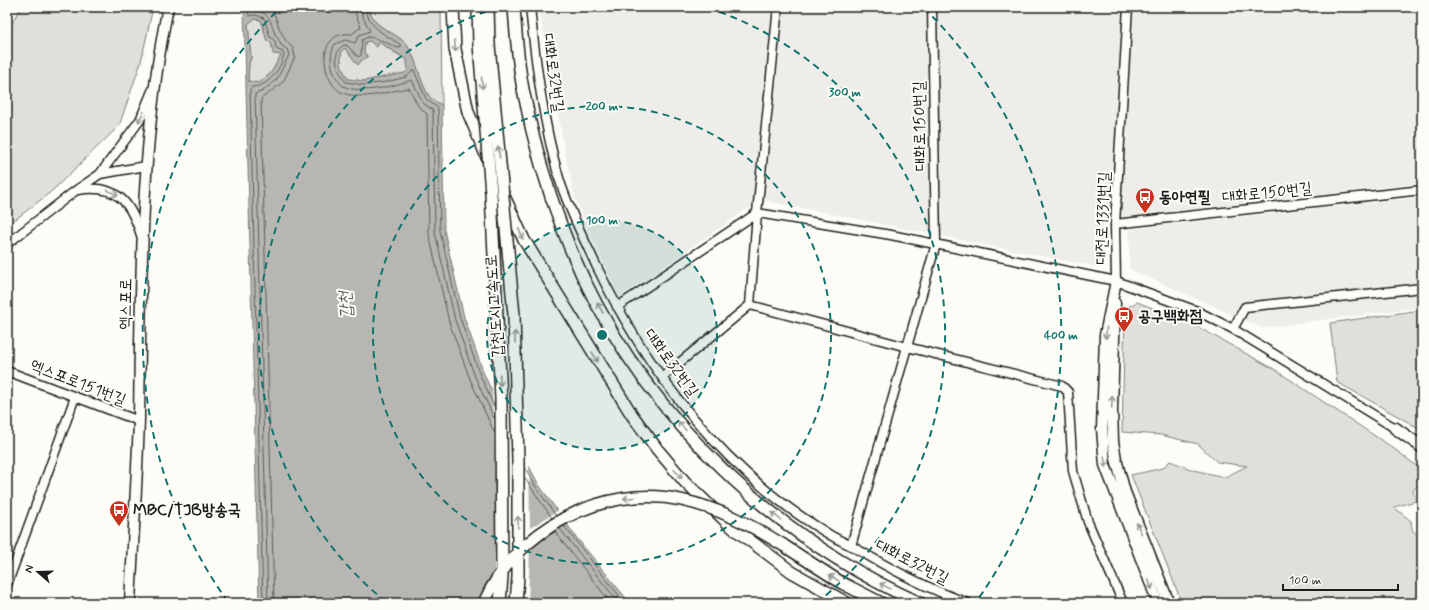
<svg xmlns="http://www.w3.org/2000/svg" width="1429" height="610" font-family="Mynerve,'Poor Story',sans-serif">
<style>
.built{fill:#eeede9}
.green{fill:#e0dfdb;stroke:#7e7e7c}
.water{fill:#b7b6b2;stroke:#797876;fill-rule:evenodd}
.pier{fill:#fdfcf7}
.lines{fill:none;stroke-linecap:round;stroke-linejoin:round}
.shore{stroke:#5a5a58;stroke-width:1}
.minor-casing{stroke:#1c1c1c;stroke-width:11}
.major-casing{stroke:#1c1c1c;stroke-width:13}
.highway-casing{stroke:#1c1c1c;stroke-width:14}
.minor{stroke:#fdfcf7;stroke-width:8}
.major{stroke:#fdfcf7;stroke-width:10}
.highway{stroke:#fdfcf7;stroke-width:11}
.highway-bridge-casing{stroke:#1c1c1c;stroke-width:14;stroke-linecap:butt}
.highway-bridge{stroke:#fdfcf7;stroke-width:11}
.oneway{stroke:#989794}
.ring{fill:none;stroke:#0f766e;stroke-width:2;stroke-dasharray:7 5}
.labels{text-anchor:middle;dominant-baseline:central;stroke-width:4;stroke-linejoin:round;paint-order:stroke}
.street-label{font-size:16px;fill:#1c1c1c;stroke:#fdfcf7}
.poi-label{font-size:16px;font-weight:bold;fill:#1c1c1c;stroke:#fdfcf7;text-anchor:start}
.water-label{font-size:17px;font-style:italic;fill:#5a5a58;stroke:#fdfcf7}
.centre{fill:#0f766e;stroke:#fdfcf7;stroke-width:2}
.ring-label{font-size:12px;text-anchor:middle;font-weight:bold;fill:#0f766e;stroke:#fdfcf7;stroke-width:4;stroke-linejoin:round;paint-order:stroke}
</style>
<rect width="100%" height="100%" fill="#fdfcf7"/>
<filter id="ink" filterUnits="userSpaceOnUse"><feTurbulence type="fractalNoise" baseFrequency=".025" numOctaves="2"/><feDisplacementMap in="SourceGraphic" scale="8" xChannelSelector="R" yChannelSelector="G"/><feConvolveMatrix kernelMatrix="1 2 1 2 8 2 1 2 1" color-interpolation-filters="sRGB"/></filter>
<g filter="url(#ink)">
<path class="built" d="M 539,7 L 1422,7 L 1422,183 L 1104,220 L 1102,268 L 767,201 L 746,210 L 619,297 L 575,198 L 564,149 Z
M 1422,197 L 1422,307 L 1262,328 L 1129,269 L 1130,229 Z"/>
<path class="green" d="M 22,7 L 153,7 L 141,62 L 119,126 L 52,191 L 7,226 L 7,30 Z
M 370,7 L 441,7 L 442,105 C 438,103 432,100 429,96 C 419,81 418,61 407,45 C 396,31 370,28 370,7 Z
M 254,19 L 261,20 L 267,41 L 271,42 L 272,48 L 281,55 L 271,73 L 259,83 L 248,81 L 249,62 L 251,58 L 248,23 Z
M 370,41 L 377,47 L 378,42 L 407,60 L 408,70 L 405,73 L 364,81 L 348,79 C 342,69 339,62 342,51 L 345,48 L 358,65 L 364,52 L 365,42 Z
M 1137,302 L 1189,322 L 1274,369 L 1393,448 L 1422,470 L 1422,485 L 1416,487 L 1413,491 L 1416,501 L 1394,507 L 1411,521 C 1412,535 1415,530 1420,540 C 1425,553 1422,581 1422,595 L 1415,603 L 1182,603 L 1131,475 L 1163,468 L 1170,461 L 1193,470 L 1225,477 L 1247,466 L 1217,462 L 1198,444 L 1161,435 L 1122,432 L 1125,309 Z
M 1414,311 L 1422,311 L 1422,430 L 1337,382 L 1330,323 Z"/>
<path class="water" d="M 244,7 L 370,7 C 370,29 396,31 407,45 C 418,61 419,81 429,96 C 432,100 438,103 442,105 L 444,230 L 464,317 L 484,374 L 508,427 L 539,485 L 576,537 L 630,603 L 259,603 ZM 255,19 L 261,20 L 267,41 L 271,42 L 273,54 L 281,55 L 271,73 L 259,83 L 248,81 L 249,63 L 251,58 L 248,24 ZM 370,41 L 377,47 L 379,42 L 407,60 L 408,70 L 405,73 L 364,81 L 348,79 C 342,69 339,62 342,51 L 345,48 L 358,65 L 362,60 L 368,57 L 364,52 L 365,42 Z"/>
<path class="pier" d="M 492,388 L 510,426 L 529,461 L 530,528 L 559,510 L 567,520 L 530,546 L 528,603 L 494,603 L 494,596 L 491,603 L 483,603 L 494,575 L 496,505 Z"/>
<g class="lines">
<path class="shore" d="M 248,7 L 249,16 L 256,15 L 264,18 L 270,37 L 275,41 L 276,49 L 283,52 L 284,55 C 280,70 268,87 252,87 L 250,89 L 263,603
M 253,7 L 254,10 C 268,12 270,19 274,31 C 275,37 280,39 281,45 L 287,49 L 289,55 L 277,79 L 263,91 L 255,94 L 268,603
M 267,7 L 274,13 L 280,30 L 286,41 L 293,48 L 295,57 L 283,82 L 261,99 L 274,603
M 355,7 L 356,15 L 361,27 L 352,34 C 314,30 321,84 343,93 C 365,101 387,91 409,88 L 418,106 L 427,114 L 429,234 L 449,322 L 470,379 L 495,434
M 361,7 L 362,15 L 370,31 L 359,35 L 355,43 L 345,40 L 335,44 C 327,57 332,76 343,86 C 362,95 393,86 412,80 L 423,103 L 433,110 L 435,232 L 455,320 L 475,377 L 495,420
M 366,7 C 366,26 387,36 401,45 L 401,47 L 398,48 C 388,44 379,38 368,37 L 362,40 L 361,55 L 358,57 L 348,46 L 344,45 C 330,53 338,72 346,82 L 364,85 L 386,82 L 406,77 L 414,70 L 426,99 L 438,108 L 440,231 L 460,318 L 480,375 L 495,408
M 524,466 L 536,487 L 556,516
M 524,477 L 552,518
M 564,526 L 625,603
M 560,529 L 619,603
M 555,532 L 611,603"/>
<g class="minor-casing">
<path id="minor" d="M 530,7 C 536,65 543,122 559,178 C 568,208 583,237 596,265 C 647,372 724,472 827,533 C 836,539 846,543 855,548 C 892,570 928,589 968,603
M 778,7 L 757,213 L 750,305 L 907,347 L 1062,386 L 1068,392 L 1073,471 L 1088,522 L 1123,603
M 100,174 L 140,120 L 152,91
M 78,190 C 117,184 130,201 141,235
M 1115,224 L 1422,190
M 7,244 L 75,191 L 100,174 L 146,166
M 1116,281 L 1115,224 L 1128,7
M 617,307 L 757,213 L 891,235 L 1116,281 L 1197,311 L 1233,329 L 1395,428
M 1233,329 L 1245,307 L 1422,288
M 7,371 L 139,421
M 662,377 L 750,305
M 851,546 L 936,244 L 932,7
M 7,585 L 75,397"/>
</g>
<g class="major-casing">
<path id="major" d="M 1116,281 L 1105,335 L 1102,429 L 1105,465 L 1158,603
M 1115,303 L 1112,410 L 1113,441 L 1116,459 L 1125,492 L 1169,603
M 130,603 C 133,542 137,480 139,419 C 141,281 140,143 168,7"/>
</g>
<g class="highway-casing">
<path id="highway" d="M 453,7 L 455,49 L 468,112 L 494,174 L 524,240 L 632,415 L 657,449 L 685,482 L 732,527 L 792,572 L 847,603
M 478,7 L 479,44
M 488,7 L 489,45
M 514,7 C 516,36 518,66 524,94 C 533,140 546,186 563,230 C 625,395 760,531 920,603
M 1395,428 L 1422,447
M 783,545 L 842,583 L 881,603"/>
</g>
<use href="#minor" class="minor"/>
<use href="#major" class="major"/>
<use href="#highway" class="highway"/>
<g class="highway-bridge-casing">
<path id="highway-bridge" d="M 479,44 L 491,193 L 501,399 L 502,576 L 500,603
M 489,45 L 514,315 L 518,460 L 518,577 L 516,603
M 484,603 C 515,530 604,483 681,500 C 719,508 751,525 783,545"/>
</g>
<use href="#highway-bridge" class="highway-bridge"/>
</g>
<defs><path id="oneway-shaft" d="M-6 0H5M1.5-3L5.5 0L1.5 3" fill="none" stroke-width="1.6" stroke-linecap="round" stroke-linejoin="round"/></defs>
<g class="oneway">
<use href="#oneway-shaft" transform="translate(455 46) rotate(85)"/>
<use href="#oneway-shaft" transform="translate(482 83) rotate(85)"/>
<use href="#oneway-shaft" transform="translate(141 117) rotate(117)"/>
<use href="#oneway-shaft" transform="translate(499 152) rotate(-95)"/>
<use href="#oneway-shaft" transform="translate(113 193) rotate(28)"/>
<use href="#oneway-shaft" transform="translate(521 234) rotate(66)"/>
<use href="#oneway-shaft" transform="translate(600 308) rotate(-120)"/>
<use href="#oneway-shaft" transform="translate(1106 333) rotate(96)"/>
<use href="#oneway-shaft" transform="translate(515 337) rotate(-91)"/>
<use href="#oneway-shaft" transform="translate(595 357) rotate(59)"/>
<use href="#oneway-shaft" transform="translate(500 380) rotate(87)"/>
<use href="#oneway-shaft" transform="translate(1112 402) rotate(-87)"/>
<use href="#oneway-shaft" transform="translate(682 426) rotate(-132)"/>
<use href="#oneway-shaft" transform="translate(1105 462) rotate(80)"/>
<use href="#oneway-shaft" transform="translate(678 474) rotate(49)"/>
<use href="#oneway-shaft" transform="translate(629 498) rotate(173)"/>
<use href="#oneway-shaft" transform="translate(776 516) rotate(-141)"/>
<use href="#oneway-shaft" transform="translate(518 522) rotate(-90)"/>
<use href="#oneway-shaft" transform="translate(1139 528) rotate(-113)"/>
<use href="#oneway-shaft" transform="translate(834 578) rotate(-148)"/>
<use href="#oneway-shaft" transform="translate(1150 584) rotate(69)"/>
<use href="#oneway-shaft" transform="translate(885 586) rotate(-151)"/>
</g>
</g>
<circle cx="602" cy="335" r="115" fill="#0f766e" fill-opacity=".12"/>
<g class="ring">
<circle cx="602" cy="335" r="115"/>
<circle cx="602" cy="335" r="229"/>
<path d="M386 602A344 344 0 0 1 496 8M708 8A344 344 0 0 1 818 602"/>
<path d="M228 602A459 459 0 0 1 280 8M924 8A459 459 0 0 1 976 602"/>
</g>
<defs>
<g id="bus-pin" transform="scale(1)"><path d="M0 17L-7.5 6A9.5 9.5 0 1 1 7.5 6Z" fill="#c8321e" stroke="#fdfcf7"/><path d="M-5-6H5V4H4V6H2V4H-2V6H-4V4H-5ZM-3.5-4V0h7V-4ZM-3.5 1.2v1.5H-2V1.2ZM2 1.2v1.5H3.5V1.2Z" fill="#fff"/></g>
</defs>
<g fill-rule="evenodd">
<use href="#bus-pin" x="1145" y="197"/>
<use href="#bus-pin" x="1124" y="316"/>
<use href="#bus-pin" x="119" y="510"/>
</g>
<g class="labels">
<g class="street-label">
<text transform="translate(553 73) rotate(82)">대화로32번길</text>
<text transform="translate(920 126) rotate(-91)">대화로150번길</text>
<text transform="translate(1267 193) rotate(-6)">대화로150번길</text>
<text transform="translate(1103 218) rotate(-88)">대전로1331번길</text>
<text transform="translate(126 304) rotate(-89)">엑스포로</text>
<text transform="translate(495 306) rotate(-94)">갑천도시고속도로</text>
<text transform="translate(671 363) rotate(54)">대화로32번길</text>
<text transform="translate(78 383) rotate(21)">엑스포로151번길</text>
<text transform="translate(912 562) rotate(27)">대화로32번길</text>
</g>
<g class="poi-label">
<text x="1159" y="197">동아연필</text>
<text x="1138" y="316">공구백화점</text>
<text x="133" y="510">MBC/TJB방송국</text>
</g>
<g class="water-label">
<text transform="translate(346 305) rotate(-94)">갑천</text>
</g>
</g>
<circle cx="602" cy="335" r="6" class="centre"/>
<g class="ring-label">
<text x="845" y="96">300 m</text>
<text x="602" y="110">200 m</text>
<text x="602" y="224">100 m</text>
<text x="1061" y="339">400 m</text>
</g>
<rect width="1429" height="610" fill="none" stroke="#fdfcf7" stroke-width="24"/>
<rect x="12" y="12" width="1405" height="586" fill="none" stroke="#1c1c1c" stroke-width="1.5" filter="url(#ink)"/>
<g transform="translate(38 572) rotate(290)" stroke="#fdfcf7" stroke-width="3" paint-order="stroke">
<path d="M0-3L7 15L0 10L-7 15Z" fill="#1c1c1c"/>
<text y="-6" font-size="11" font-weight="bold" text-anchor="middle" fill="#1c1c1c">N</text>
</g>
<path d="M1283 584v6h115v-6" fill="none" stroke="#1c1c1c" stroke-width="2"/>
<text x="1289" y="584" font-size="12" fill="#1c1c1c" stroke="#fdfcf7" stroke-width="3" paint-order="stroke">100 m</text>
</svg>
